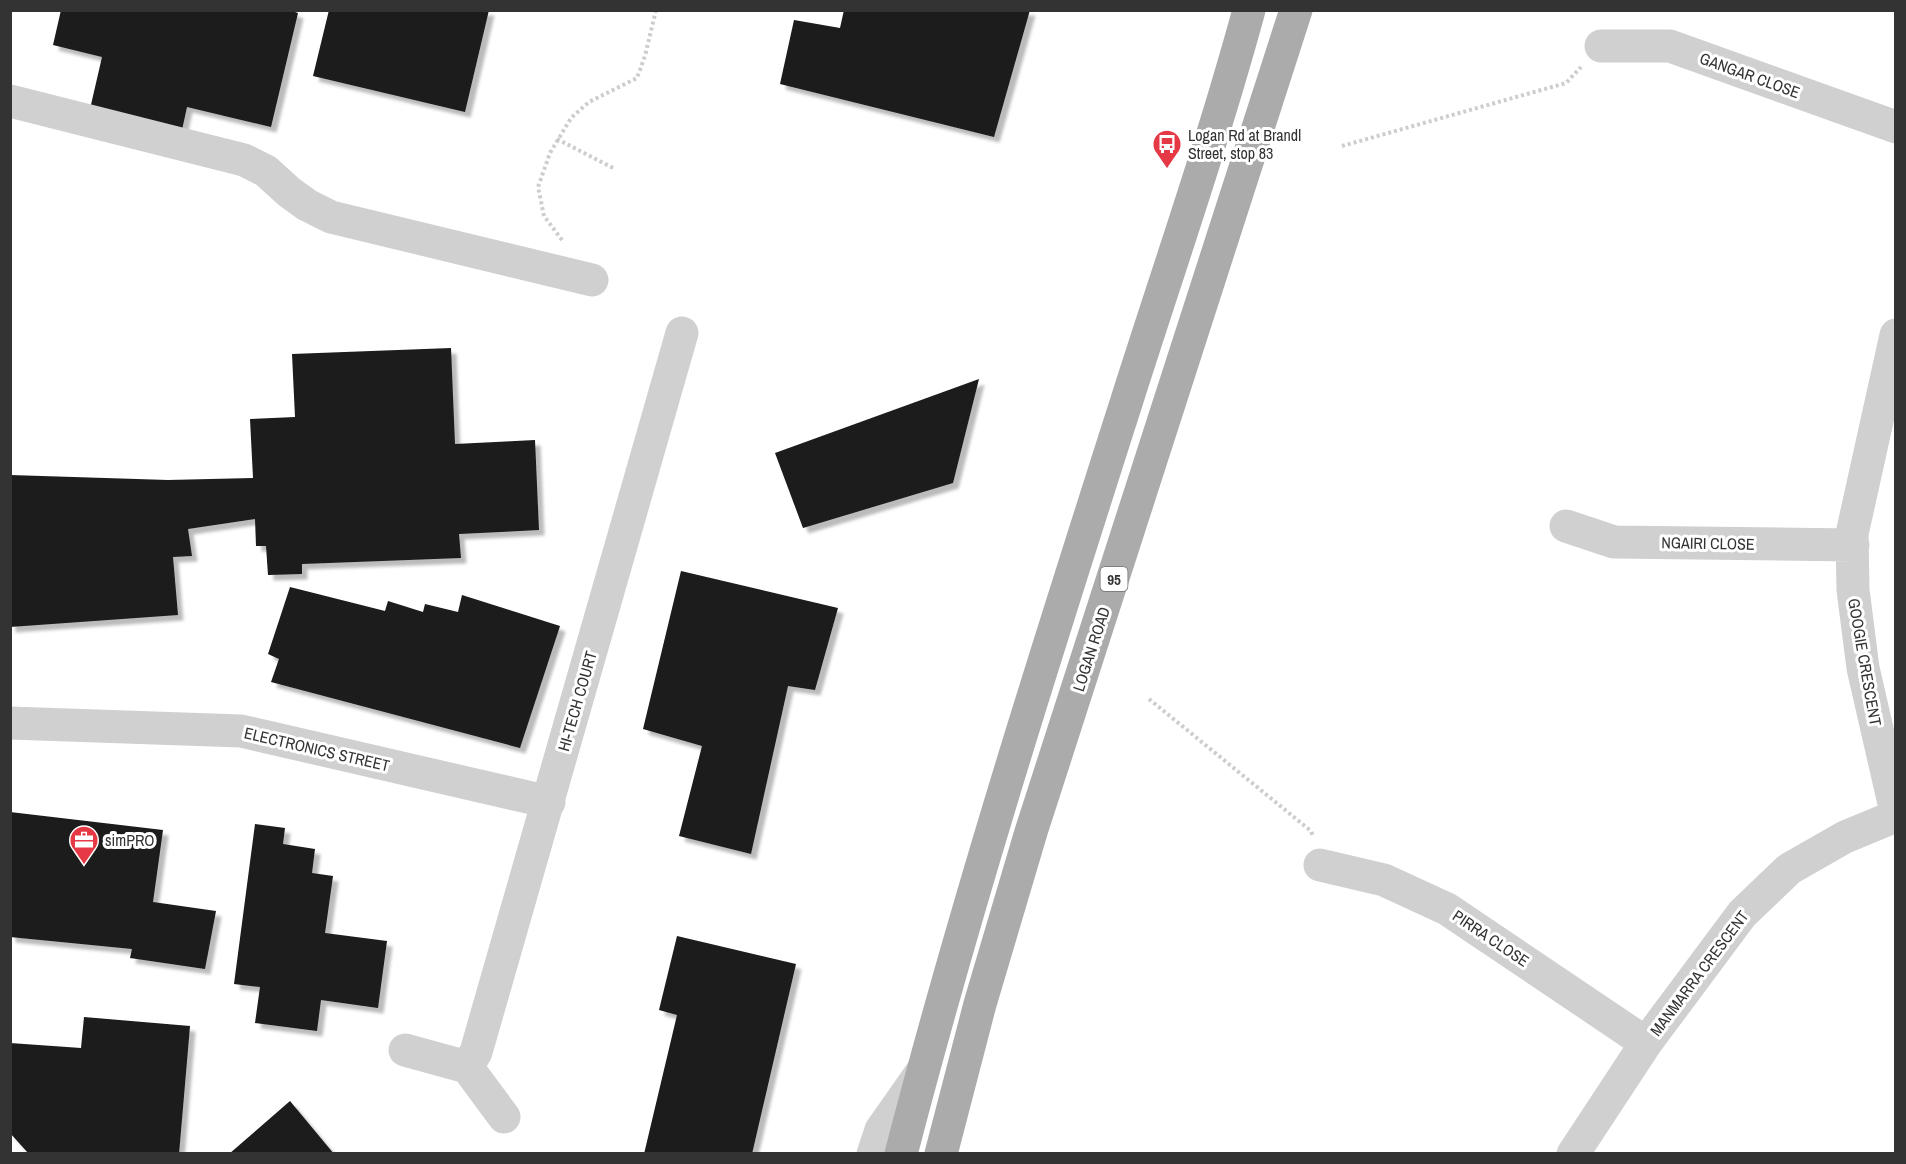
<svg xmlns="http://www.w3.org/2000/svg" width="1906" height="1164" font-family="'Archivo Narrow',sans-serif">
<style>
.building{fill:#1a1a1a;filter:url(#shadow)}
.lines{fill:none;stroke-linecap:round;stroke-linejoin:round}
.path{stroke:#cdcdcd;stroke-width:4;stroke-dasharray:3 3;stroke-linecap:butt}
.minor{stroke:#d0d0d0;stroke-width:33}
.major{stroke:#ababab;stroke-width:33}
.labels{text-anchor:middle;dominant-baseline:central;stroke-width:6;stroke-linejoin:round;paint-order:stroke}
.shield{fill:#fff;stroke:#707070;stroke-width:1.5}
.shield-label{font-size:15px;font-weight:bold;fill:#333}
.street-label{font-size:16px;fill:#333;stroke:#fff}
.poi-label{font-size:16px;fill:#333;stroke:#fff;text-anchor:start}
</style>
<defs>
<filter id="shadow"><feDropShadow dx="5.5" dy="5.5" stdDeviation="1.5" flood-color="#0004"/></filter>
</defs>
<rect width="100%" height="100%" fill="#fff"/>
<path class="building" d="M 61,10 L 289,10 L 298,13 L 271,127 L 187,107 L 182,130 L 90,109 L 102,57 L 53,45 Z
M 329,10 L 489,10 L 465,112 L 313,76 Z
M 844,10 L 1030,10 L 994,137 L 780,84 L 794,20 L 840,28 Z
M 451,348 L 455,444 L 535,440 L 539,530 L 459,534 L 461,558 L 302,564 L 302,574 L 268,575 L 266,546 L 256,546 L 255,519 L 188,529 L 192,556 L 173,557 L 178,615 L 10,627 L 10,475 L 168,480 L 253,478 L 250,419 L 295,417 L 292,354 Z
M 979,379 L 953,483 L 803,528 L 775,453 Z
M 681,571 L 838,608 L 815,690 L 788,686 L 751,854 L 679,836 L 702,746 L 643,729 Z
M 290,587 L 385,611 L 388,601 L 423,612 L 425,604 L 458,612 L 462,595 L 560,626 L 520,748 L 271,682 L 279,659 L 268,654 Z
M 10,812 L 163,830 L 153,902 L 216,911 L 205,969 L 130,958 L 132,949 L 10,937 Z
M 255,824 L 285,828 L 283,844 L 315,849 L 312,873 L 333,876 L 325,933 L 387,941 L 378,1008 L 321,1000 L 317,1031 L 255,1023 L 260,987 L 234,984 Z
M 677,936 L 796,964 L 752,1154 L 644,1154 L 677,1015 L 659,1010 Z
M 84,1017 L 190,1026 L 179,1154 L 29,1154 L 10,1133 L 10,1043 L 81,1048 Z
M 290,1101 L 334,1154 L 229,1154 Z"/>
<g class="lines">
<path class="path" d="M 557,139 L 615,169
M 1342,146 L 1566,83 L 1581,67
M 562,240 L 544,216 L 538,187 L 550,153 L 571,118 L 589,102 L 637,78 L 645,56 L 656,10
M 1149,699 L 1311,831 L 1313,837"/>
<path class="minor" d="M 1601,46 L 1670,46 L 1896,127
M 10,101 L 244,160 L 266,171 L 289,192 L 307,205 L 331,217 L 592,280
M 1896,335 L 1852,534 L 1853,590 L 1863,668 L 1896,812
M 1566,526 L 1614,542 L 1853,545
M 10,723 L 241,731 L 549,802
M 1320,865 L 1384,880 L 1447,909 L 1646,1043
M 405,1050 L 467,1067 L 504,1117
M 467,1067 L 476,1052 L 682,333
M 873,1154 L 881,1130 L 921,1073
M 1573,1154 L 1646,1043 L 1742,914 L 1789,869 L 1845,837 L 1896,816"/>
<path class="major" d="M 901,1154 C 967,900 1047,650 1127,400 C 1168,271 1213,142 1249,10
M 941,1154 L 980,1004 L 1031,832 L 1296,10"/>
</g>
<defs>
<g id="bus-pin" transform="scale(1.5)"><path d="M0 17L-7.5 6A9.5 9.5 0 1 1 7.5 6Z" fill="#e63946" stroke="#fff"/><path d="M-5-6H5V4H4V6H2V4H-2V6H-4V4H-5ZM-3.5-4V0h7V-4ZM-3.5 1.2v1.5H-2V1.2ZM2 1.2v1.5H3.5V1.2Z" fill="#fff"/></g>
<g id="office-pin" transform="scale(1.5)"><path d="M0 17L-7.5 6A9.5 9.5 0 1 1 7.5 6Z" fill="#e63946" stroke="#fff"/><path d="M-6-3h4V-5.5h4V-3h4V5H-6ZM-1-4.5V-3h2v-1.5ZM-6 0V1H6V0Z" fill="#fff"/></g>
</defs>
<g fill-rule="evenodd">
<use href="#bus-pin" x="1167" y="144"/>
<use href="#office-pin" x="84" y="840"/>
</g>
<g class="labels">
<rect class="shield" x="1100.5" y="567" width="27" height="24" rx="4.5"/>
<g class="shield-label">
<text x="1114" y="579">95</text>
</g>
<g class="street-label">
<text transform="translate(1750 75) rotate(20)">GANGAR CLOSE</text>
<text transform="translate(1708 543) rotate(1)">NGAIRI CLOSE</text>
<text transform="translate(1091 649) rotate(-72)">LOGAN ROAD</text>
<text transform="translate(1865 662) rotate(80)">GOOGIE CRESCENT</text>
<text transform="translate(577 701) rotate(-74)">HI-TECH COURT</text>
<text transform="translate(317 749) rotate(13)">ELECTRONICS STREET</text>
<text transform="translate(1491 938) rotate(34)">PIRRA CLOSE</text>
<text transform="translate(1699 973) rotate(-53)">MANMARRA CRESCENT</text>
</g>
<g class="poi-label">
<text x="1188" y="135">Logan Rd at Brandl<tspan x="1188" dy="18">Street, stop 83</tspan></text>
<text x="105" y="840">simPRO</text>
</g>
</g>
<rect width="1906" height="1164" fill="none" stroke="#333333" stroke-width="24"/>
</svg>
